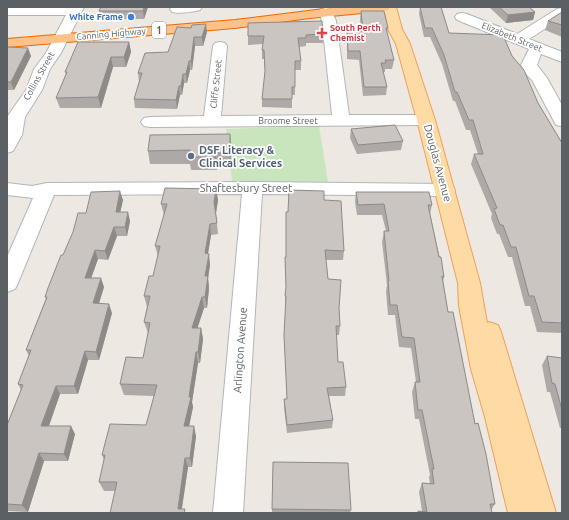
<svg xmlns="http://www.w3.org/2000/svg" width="569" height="520" font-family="Ubuntu,sans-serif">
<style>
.green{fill:#c8e5be}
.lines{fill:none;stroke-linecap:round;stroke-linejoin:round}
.minor-casing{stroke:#b2b6b9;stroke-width:2}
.major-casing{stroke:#f09f58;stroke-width:2}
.highway-casing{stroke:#ed6902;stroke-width:2}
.minor{fill:#fff;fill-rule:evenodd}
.major{fill:#fedaa5;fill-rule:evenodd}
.highway{fill:#fcc28a;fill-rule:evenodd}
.wall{fill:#aea9a6}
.shaded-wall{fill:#8d8a87}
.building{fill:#cac5c1;stroke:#8d8a87}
.shop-dot{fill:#3f7fe0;stroke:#fff;stroke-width:1.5}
.health-dot{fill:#e0444e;stroke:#fff;stroke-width:1.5}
.service-dot{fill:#5c6f8a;stroke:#fff;stroke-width:1.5}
.labels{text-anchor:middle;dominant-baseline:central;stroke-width:3.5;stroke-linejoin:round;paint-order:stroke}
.far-shop-label{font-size:9px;font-weight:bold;fill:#366cbe;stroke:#fff;text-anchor:end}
.far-health-label{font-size:9px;font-weight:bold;fill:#be3a42;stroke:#fff;text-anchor:start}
.far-street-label{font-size:9px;fill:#5a6063;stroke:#fff}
.shield{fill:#fff;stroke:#8c9092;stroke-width:1}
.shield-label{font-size:10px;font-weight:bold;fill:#5a6063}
.service-label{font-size:11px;font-weight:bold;fill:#4e5e75;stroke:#fff;text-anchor:start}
.street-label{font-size:11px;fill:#5a6063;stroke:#fff}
</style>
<rect width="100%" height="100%" fill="#ede8e2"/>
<path class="green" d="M 319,126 L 328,182 L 232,181 L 226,129 Z"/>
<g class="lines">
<g class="minor-casing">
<path id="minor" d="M 7,7 L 84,7 L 61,53 L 50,69 L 42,90 L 25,117 L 22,135 L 13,151 L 7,153 L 7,117 L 26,90 L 34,69 L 46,53 L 66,15 L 7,15 Z
M 172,7 L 202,7 L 200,10 C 191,12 181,14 172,12 L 170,9 Z
M 326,8 L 331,9 L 336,21 L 349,115 L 426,115 L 432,116 L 435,120 L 432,124 L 426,125 L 150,127 L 144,126 L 141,122 L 144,118 L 150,117 L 204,116 L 213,46 L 215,43 L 220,42 L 225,43 L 227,46 L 221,116 L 332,115 L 322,21 L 319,12 L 321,9 Z
M 562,8 L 562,18 L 529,39 L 562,52 L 562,62 L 541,54 L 537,65 L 547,78 L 562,105 L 562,126 L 556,125 L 532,80 L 525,73 L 521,65 L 529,49 L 457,20 L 455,17 L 457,14 L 462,13 L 467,14 L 517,34 L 557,9 Z
M 255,182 L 445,184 L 452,185 L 455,190 L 452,195 L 445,196 L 262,194 L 243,513 L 213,513 L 242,194 L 54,195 L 18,283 L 15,289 L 7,292 L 7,257 L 33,198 L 7,195 L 7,183 L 32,186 L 47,183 Z"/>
</g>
<g class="major-casing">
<path id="major" d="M 382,7 L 396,7 L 402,29 L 410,44 L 435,120 L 480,283 L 487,323 L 489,322 L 498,325 L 501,332 L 556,513 L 508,513 L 485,417 L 471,369 L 459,306 L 458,283 L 417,120 L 396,44 L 388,29 Z"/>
</g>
<g class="highway-casing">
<path id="highway" d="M 340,7 L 390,7 L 388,10 L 383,11 L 310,18 L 235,28 L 7,47 L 7,39 L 235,20 Z"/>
</g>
<use href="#minor" class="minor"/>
<use href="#major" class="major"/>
<use href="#highway" class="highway"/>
</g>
<path class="wall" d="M 148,7 L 144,19 L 101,19 L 99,11 Z
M 420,7 L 441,7 L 449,33 L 512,56 L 538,103 L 562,143 L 562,333 L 537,332 L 530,306 L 525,306 L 512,257 L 508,257 L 499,234 L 497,234 L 491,218 L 492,214 L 471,164 L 474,154 L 478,154 L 470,130 L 466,130 L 455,101 L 453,101 L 442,64 L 430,37 L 424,37 L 419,14 Z
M 489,7 L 529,7 L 535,12 L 533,20 L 506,23 Z
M 361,11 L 388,28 L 387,33 L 394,60 L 392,69 L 385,69 L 385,72 L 383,72 L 387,87 L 386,95 L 363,96 L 359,60 L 347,59 L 347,32 L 361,31 L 360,19 Z
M 562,12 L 562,37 L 545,30 L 548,21 Z
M 248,23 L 323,34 L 323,43 L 306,43 L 306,46 L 299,47 L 301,61 L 301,70 L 295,70 L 295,95 L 292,95 L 292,108 L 262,107 L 262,99 L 265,71 L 264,59 L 262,59 L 262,50 L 263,44 L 248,45 Z
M 191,28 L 207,32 L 203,46 L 195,46 L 192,70 L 190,70 L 187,83 L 184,83 L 182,95 L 180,95 L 177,109 L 135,108 L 134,99 L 139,82 L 138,73 L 168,52 Z
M 129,42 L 131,52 L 126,67 L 113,67 L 101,108 L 60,108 L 56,98 L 66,74 L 65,72 Z
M 7,47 L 31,56 L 14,90 L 7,90 Z
M 351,129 L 403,141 L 401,150 L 357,154 L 350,138 Z
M 230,134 L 231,147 L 231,166 L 217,166 L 217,170 L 191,170 L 190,164 L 150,164 L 148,151 Z
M 216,189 L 218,200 L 216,213 L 218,234 L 211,235 L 208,254 L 210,265 L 208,278 L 209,288 L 207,308 L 204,308 L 197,328 L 201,328 L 203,339 L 200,363 L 198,363 L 192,402 L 193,407 L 189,426 L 196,436 L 192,467 L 188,467 L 182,509 L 186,513 L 115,491 L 104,491 L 99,482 L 104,460 L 102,455 L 146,425 L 154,396 L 124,395 L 120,384 L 143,358 L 148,333 L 144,322 L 147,307 L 144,296 L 153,276 L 158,256 L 155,246 L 164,215 L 161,204 Z
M 356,192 L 432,205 L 430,214 L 444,277 L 443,281 L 448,312 L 495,504 L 491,510 L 492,513 L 417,513 L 418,511 L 422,511 L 419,492 L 422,483 L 430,484 L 429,477 L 430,475 L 419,419 L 415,419 L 412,392 L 415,382 L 416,382 L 411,348 L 399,347 L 395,315 L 388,315 L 386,291 L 387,285 L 382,242 L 384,231 L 386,231 L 382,215 L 357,215 L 355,202 Z
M 123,200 L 120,212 L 130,221 L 127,236 L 117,236 L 108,260 L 98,259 L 91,278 L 104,287 L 99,304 L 112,313 L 99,360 L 88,360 L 78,394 L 60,394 L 49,426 L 75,434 L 68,461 L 44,461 L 28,512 L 7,511 L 7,425 L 21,390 L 18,384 L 29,356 L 26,350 L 46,298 L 45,297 L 63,255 L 86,213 Z
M 324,200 L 344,251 L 343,260 L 326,260 L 328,279 L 339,308 L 340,326 L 339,335 L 336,335 L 338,362 L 346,387 L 345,396 L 329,396 L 333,420 L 332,428 L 287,433 L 284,408 L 284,399 L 287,399 L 284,335 L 286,305 L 285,305 L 285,296 L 286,290 L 285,257 L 286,257 L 288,212 Z
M 547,356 L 562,358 L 562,428 L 560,428 L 550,392 L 547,392 L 542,365 Z
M 272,509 L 351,510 L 350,513 L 272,513 Z"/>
<path class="shaded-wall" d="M 144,7 L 148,7 L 144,19 L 143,11 Z
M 535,12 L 533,20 L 506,23 L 508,15 Z
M 206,24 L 207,32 L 203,46 L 202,37 Z
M 194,37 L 195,46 L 192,70 L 191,61 Z
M 129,42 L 131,52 L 126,67 L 124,57 Z
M 28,48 L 31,56 L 14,90 L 11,82 Z
M 111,57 L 113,67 L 101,108 L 98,97 Z
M 189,61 L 190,70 L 187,83 L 186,74 Z
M 183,74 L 184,83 L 182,95 L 181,86 Z
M 179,86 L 180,95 L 177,109 L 176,100 Z
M 230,134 L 231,147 L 231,166 L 230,153 Z
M 216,153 L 217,166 L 217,170 L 215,157 Z
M 216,189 L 218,200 L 216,213 L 214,202 Z
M 120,191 L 123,200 L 118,222 L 116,212 Z
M 128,212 L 130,221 L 127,236 L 125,227 Z
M 210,224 L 211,235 L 206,265 L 205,253 Z
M 114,227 L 117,236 L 108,260 L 105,251 Z
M 95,250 L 98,259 L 88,287 L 85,278 Z
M 209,254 L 210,265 L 208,278 L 209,288 L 207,308 L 205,297 L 205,276 Z
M 101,278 L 104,287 L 96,312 L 93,303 Z
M 202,297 L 204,308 L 194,339 L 192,328 Z
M 109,304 L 112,313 L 99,360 L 96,352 Z
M 201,328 L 203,339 L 200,363 L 198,352 Z
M 85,351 L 88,360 L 78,394 L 74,386 Z
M 196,352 L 198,363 L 192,402 L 193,407 L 187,436 L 184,426 Z
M 56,386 L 60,394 L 46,434 L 41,426 Z
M 71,426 L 75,434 L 68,461 L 64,454 Z
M 194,426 L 196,436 L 192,467 L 190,458 Z
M 39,453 L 44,461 L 28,512 L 22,505 Z
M 185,458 L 188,467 L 181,513 L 178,509 Z"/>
<path class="building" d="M 101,7 L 144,7 L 143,11 L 99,11 Z
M 420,7 L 441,7 L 449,33 L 503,35 L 512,56 L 524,70 L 538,103 L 562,143 L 562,323 L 542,322 L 534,296 L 529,296 L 516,247 L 511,247 L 503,225 L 500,225 L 494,209 L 497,208 L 474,154 L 483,154 L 473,120 L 469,120 L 457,92 L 455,92 L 444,55 L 432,28 L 425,28 Z
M 499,7 L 529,7 L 535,12 L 508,15 Z
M 361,11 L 384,11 L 388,28 L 386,28 L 394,60 L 385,60 L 386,63 L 381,63 L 387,87 L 364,87 L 360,51 L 348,51 L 347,32 L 363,31 Z
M 562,12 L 562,25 L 548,21 Z
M 322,21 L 323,34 L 306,35 L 306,38 L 298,38 L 301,61 L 295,61 L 295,87 L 292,87 L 292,99 L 262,99 L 265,71 L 264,50 L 262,50 L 264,36 L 248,36 L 248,23 Z
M 206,24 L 202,37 L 194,37 L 191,61 L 189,61 L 186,74 L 183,74 L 181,86 L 179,86 L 176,100 L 134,99 L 142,73 L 138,73 L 145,53 L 168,52 L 177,27 L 191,28 L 192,25 Z
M 78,42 L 129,42 L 124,57 L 111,57 L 98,97 L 56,98 L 67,72 L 65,72 Z
M 7,47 L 28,48 L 11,82 L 7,82 Z
M 395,125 L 403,141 L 358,145 L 351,129 Z
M 230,134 L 230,153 L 216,153 L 215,157 L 190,157 L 190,150 L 148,151 L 150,135 Z
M 165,188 L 216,189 L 214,202 L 217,223 L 210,224 L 205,253 L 209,254 L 205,276 L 208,276 L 205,297 L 202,297 L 192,328 L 201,328 L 198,352 L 196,352 L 189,397 L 191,397 L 184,426 L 194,426 L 190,458 L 185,458 L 178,509 L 185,509 L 184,513 L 110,513 L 117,482 L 99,482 L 105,455 L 102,455 L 110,424 L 146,425 L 157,385 L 120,384 L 126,357 L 143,358 L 150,323 L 144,322 L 150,296 L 144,296 L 149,276 L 153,276 L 160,246 L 155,246 L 167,204 L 161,204 Z
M 289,190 L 324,191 L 324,200 L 341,201 L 344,251 L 325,250 L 328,279 L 341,280 L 339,308 L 340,326 L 336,326 L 338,362 L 343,362 L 346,387 L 327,388 L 333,420 L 287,425 L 284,399 L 287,399 L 284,335 L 286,296 L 285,296 L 286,287 L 285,257 L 286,257 L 286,212 L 288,212 Z
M 120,191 L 116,212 L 128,212 L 125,227 L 114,227 L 105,251 L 95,250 L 85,278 L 101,278 L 93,303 L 109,304 L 96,352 L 85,351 L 74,386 L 56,386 L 41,426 L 71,426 L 64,454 L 39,453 L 22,505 L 7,504 L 7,425 L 23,385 L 18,384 L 31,350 L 26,350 L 47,297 L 45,297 L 48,288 L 61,255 L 63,255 L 73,232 L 78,213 L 86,213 L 91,192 Z
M 356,192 L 429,192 L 432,205 L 428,205 L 439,257 L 441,257 L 444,277 L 442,276 L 448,312 L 453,312 L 475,424 L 478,423 L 486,454 L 495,504 L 490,504 L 492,513 L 418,513 L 418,511 L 427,512 L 422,483 L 434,484 L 432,469 L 434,469 L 422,410 L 418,410 L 415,382 L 420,382 L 414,338 L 402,337 L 397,305 L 390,305 L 388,281 L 389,281 L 384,231 L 389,231 L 384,204 L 358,205 Z
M 547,356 L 562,358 L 562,410 L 555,384 L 552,383 Z
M 273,462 L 348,463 L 351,510 L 272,509 Z"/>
<circle class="shop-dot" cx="131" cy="17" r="4"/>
<path class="health-dot" d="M320 27h4v4h4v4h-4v4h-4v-4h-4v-4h4z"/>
<circle class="service-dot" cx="191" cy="156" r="4"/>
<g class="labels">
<g class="far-shop-label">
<text x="123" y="17">White Frame</text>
</g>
<g class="far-health-label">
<text x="330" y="28">South Perth<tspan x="330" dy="10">Chemist</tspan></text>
</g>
<g class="far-street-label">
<text transform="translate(111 34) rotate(-5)">Canning Highway</text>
<text transform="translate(512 37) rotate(22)">Elizabeth Street</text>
<text transform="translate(39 76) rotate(-61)">Collins Street</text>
<text transform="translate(216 84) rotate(-84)">Cliffe Street</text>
<text x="288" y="121">Broome Street</text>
</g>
<rect class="shield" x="152" y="22" width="14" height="16" rx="3"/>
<g class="shield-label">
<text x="159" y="30">1</text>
</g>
<g class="service-label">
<text x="199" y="150">DSF Literacy &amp;<tspan x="199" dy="13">Clinical Services</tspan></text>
</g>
<g class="street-label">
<text transform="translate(438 163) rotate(75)">Douglas Avenue</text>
<text x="246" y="188">Shaftesbury Street</text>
<text transform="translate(240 350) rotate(-86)">Arlington Avenue</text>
</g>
</g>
<rect width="569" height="520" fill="none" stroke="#5a6063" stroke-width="16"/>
</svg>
